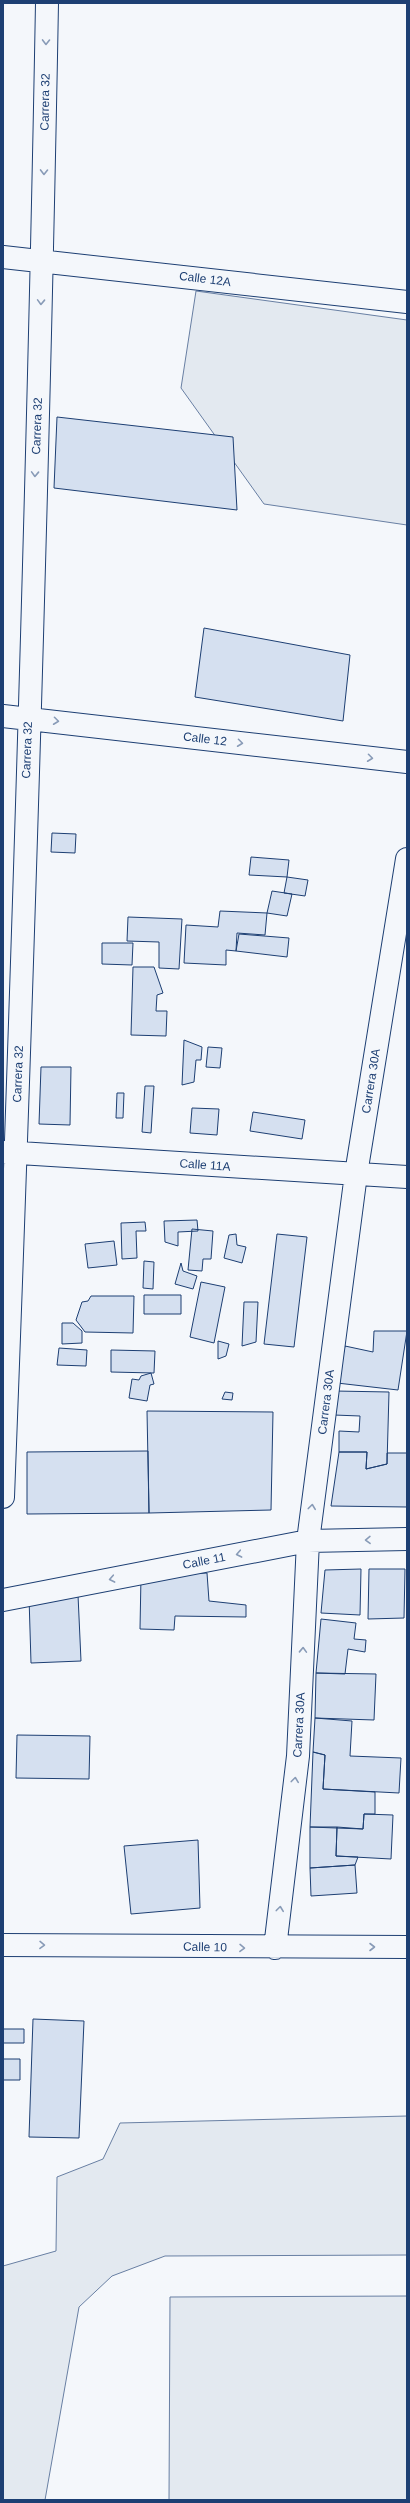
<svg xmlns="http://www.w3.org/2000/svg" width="410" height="2503" font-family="Arial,sans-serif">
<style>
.green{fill:#e3e9f0;stroke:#687fa3}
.building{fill:#d5e0f0;stroke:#1d3f73}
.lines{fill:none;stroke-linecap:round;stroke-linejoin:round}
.minor-casing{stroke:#1d3f73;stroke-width:24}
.minor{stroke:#f4f7fb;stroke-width:22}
.oneway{stroke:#889bb7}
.labels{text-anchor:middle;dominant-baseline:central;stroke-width:3;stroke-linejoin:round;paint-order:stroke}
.street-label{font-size:12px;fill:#1d3f73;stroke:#f4f7fb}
</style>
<rect width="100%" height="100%" fill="#f4f7fb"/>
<path class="green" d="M 196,291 L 407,320 L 407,525 L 264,504 L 181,388 Z
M 407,2116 L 407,2255 L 165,2256 L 112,2276 L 79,2307 L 45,2500 L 3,2500 L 3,2266 L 56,2251 L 57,2177 L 103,2159 L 120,2123 Z
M 407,2296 L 407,2500 L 169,2500 L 170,2297 Z"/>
<path class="building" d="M 57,417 L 233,437 L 237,510 L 54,488 Z
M 204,628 L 350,655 L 343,721 L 195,697 Z
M 52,833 L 76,834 L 75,853 L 51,852 Z
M 251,857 L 289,860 L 287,877 L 249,875 Z
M 287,877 L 308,880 L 305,896 L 284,893 Z
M 272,891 L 292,894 L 287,916 L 267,913 Z
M 220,911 L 267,913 L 265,935 L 237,933 L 236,951 L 226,950 L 226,965 L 184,963 L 186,925 L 218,927 Z
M 128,917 L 182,919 L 179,969 L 159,968 L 159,942 L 127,941 Z
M 239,934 L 289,938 L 287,957 L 236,951 Z
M 102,943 L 133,943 L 132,965 L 102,964 Z
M 133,967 L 154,967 L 163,993 L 157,995 L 156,1011 L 167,1011 L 166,1036 L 131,1035 Z
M 184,1040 L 202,1047 L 201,1060 L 196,1060 L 194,1082 L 182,1085 Z
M 208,1047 L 222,1048 L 220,1068 L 206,1067 Z
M 41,1067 L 71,1067 L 70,1125 L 39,1124 Z
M 145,1086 L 154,1086 L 151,1133 L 142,1132 Z
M 117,1093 L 124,1093 L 123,1118 L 116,1118 Z
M 192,1108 L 219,1109 L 217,1135 L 190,1133 Z
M 253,1112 L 305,1120 L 302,1139 L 250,1131 Z
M 197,1220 L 198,1231 L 178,1232 L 178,1246 L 165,1242 L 164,1221 Z
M 145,1222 L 146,1231 L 136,1231 L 137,1258 L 122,1259 L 121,1223 Z
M 192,1229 L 213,1231 L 211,1259 L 203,1259 L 202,1271 L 188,1270 Z
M 236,1234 L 237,1245 L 246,1247 L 242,1263 L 224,1258 L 229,1235 Z
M 277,1234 L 307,1237 L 294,1347 L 264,1344 Z
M 114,1241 L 117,1265 L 88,1268 L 85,1244 Z
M 144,1261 L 154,1262 L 153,1289 L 143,1288 Z
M 181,1263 L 183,1271 L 197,1276 L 193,1289 L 175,1284 Z
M 201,1282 L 225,1287 L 214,1343 L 190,1337 Z
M 144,1295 L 181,1295 L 181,1314 L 144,1314 Z
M 91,1296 L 134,1296 L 133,1333 L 85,1332 L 76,1320 L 82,1302 L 88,1301 Z
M 244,1302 L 258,1302 L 256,1342 L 242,1346 Z
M 62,1323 L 73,1323 L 82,1331 L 82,1343 L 62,1344 Z
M 374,1331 L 407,1331 L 398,1390 L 337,1383 L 345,1346 L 373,1352 Z
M 218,1341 L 229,1344 L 226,1356 L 218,1359 Z
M 59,1348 L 87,1350 L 86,1366 L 57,1365 Z
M 111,1350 L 155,1351 L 154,1373 L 111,1372 Z
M 151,1373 L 154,1384 L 150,1385 L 147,1401 L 129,1398 L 132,1379 L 139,1380 L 141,1376 Z
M 335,1391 L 389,1392 L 387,1464 L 366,1469 L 367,1452 L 339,1452 L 339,1431 L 359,1432 L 360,1416 L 334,1415 Z
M 225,1392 L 233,1393 L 232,1400 L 222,1399 Z
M 147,1411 L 273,1412 L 271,1510 L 149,1513 Z
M 148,1451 L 149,1513 L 27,1514 L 27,1452 Z
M 339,1452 L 367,1452 L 366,1469 L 387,1464 L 387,1453 L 407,1453 L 407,1507 L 331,1506 Z
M 361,1569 L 360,1615 L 321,1613 L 325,1570 Z
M 369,1569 L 405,1569 L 404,1618 L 368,1619 Z
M 207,1573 L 209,1601 L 246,1605 L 246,1617 L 175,1616 L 174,1630 L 140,1629 L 141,1576 Z
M 78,1595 L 81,1661 L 31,1663 L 29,1597 Z
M 321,1619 L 356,1623 L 354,1639 L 366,1640 L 365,1652 L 348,1649 L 345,1674 L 316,1673 Z
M 316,1673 L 376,1674 L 374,1720 L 315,1718 Z
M 315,1718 L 352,1721 L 350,1756 L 401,1758 L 399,1793 L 323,1789 L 325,1755 L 313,1752 Z
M 17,1735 L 90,1736 L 89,1779 L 16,1778 Z
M 313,1752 L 325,1755 L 323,1789 L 375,1792 L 375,1814 L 364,1814 L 363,1829 L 310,1827 Z
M 364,1814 L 393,1815 L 391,1859 L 336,1856 L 337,1827 L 363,1829 Z
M 310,1827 L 337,1827 L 336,1856 L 358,1857 L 355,1865 L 310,1868 Z
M 198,1840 L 200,1908 L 131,1914 L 124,1846 Z
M 355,1865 L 357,1893 L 311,1896 L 310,1868 Z
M 33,2019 L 84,2021 L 79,2138 L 29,2137 Z
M 3,2029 L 24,2029 L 24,2043 L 3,2043 Z
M 3,2059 L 20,2059 L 20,2080 L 3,2080 Z"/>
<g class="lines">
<g class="minor-casing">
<path id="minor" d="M 3,257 L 407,302
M 3,716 L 407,762
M 3,1152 L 407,1177
M 3,1497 C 22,999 38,501 47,3
M 3,1600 L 308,1541 L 407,1539
M 3,1945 L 407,1947
M 275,1948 L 298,1756 L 308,1541 L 356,1174 L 407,859"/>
</g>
<use href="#minor" class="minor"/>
</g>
<defs><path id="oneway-chevron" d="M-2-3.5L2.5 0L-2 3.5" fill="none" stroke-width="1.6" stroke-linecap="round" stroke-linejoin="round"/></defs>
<g class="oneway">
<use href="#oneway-chevron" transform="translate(46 42) rotate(91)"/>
<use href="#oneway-chevron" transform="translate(44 172) rotate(91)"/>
<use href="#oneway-chevron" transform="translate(41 302) rotate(92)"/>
<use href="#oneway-chevron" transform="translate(35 474) rotate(92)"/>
<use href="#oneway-chevron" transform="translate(56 721) rotate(7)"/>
<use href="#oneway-chevron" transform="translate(240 743) rotate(7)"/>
<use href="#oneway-chevron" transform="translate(370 758) rotate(7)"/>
<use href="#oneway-chevron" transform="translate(312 1507) rotate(-83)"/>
<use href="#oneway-chevron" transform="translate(368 1540) rotate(179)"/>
<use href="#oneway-chevron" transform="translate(239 1554) rotate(169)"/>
<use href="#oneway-chevron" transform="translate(112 1579) rotate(169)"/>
<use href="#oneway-chevron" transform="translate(303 1650) rotate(-88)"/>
<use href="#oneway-chevron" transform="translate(295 1780) rotate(-83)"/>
<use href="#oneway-chevron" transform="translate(280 1909) rotate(-83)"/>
<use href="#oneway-chevron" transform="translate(42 1945) rotate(1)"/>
<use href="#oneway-chevron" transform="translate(372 1947)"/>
<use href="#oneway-chevron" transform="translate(242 1948) rotate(1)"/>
</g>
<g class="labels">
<g class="street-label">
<text transform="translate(45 102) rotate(-89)">Carrera 32</text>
<text transform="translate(205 279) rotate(7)">Calle 12A</text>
<text transform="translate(37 426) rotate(-88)">Carrera 32</text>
<text transform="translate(205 739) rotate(7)">Calle 12</text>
<text transform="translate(27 750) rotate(-88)">Carrera 32</text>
<text transform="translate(18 1074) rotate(-88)">Carrera 32</text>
<text transform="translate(371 1081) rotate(-81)">Carrera 30A</text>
<text transform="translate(205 1165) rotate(4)">Calle 11A</text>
<text transform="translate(326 1402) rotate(-83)">Carrera 30A</text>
<text transform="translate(204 1561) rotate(-11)">Calle 11</text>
<text transform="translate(299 1725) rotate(-87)">Carrera 30A</text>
<text transform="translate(205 1947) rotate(1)">Calle 10</text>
</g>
</g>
<rect width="410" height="2503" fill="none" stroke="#1d3f73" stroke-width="8"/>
</svg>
